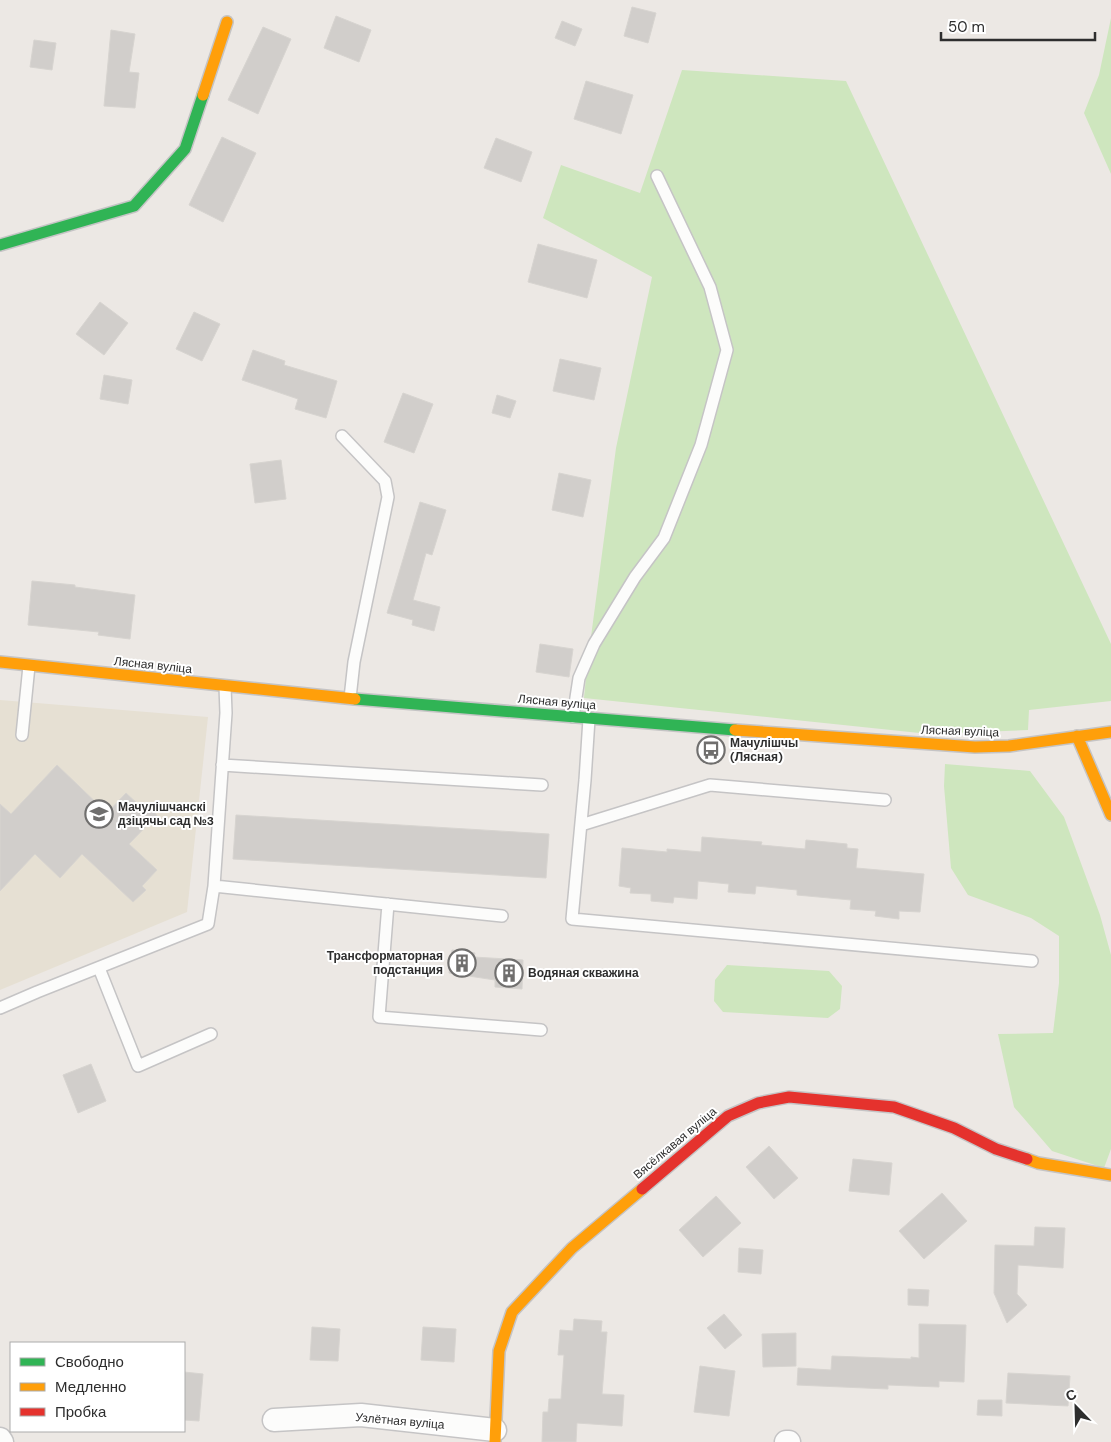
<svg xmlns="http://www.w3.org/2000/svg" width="1111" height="1442" font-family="'DM Sans',sans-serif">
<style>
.education{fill:#e6e0d3}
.green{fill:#cee6be}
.building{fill:#d1cecb;stroke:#d7d4d0}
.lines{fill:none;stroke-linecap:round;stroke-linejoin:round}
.lane-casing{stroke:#c5c4c5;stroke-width:14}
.street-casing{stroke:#c5c4c5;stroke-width:25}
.fast-casing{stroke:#c5c4c5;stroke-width:14}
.slow-casing{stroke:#c5c4c5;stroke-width:14}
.jam-casing{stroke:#c5c4c5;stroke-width:14}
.lane{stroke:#fcfcfb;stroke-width:11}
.street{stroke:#fcfcfb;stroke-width:22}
.fast{stroke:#30b455;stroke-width:11}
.slow{stroke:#ff9f0a;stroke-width:11}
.jam{stroke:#e5322d;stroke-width:11}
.labels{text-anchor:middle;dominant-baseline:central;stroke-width:4;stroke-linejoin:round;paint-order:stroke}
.street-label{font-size:12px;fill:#2e2e2e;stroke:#fff}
.poi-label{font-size:12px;font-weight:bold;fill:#2e2e2e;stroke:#fff;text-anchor:start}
</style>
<rect width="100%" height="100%" fill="#ece8e4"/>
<path class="education" d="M 0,700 L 208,717 L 187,912 L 0,990 Z"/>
<path class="green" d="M 1111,18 L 1111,174 L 1084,113 L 1099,75 Z
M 682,70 L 846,81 L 1111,644 L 1111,701 L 1029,710 L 1028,730 L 929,734 L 584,698 L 587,667 L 616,448 L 652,277 L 543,218 L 561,165 L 640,193 Z
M 945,764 L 1030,771 L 1064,817 L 1100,915 L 1111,955 L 1111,1149 L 1104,1168 L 1052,1151 L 1014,1107 L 998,1034 L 1053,1033 L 1059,983 L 1059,936 L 1031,918 L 968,895 L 951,868 L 944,786 Z
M 727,965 L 829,971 L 842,986 L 840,1009 L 828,1018 L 723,1012 L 714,1001 L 715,980 Z"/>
<path class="building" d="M 632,7 L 656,13 L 648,43 L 624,36 Z
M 336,16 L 371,30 L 359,62 L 324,48 Z
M 562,21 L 582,29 L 575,46 L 555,38 Z
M 263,27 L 291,39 L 258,114 L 228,100 Z
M 111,30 L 135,34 L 129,72 L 139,73 L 135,108 L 104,106 Z
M 34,40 L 56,43 L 52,70 L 30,67 Z
M 586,81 L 633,95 L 621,134 L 574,119 Z
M 222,137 L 256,153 L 223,222 L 189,205 Z
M 496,138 L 532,152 L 521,182 L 484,168 Z
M 538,244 L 597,260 L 587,298 L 528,282 Z
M 100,302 L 128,323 L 104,355 L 76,334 Z
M 194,312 L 220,324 L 202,361 L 176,349 Z
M 253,350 L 285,361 L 284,365 L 337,381 L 326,418 L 295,409 L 298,399 L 242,380 Z
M 560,359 L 601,368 L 594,400 L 553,391 Z
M 104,375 L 132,380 L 128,404 L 100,399 Z
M 403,393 L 433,404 L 414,453 L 384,442 Z
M 497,395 L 516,401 L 510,418 L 492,413 Z
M 281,460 L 286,499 L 255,503 L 250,464 Z
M 559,473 L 591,480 L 583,517 L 552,510 Z
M 420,502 L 446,510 L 432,555 L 426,553 L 413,600 L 440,607 L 434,631 L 412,625 L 413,620 L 387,613 Z
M 32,581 L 75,585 L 75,587 L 135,595 L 130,639 L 98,635 L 99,632 L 28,625 Z
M 540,644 L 573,649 L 569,677 L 536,672 Z
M 57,765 L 107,813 L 126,793 L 140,806 L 143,802 L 157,815 L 129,844 L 157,870 L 142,886 L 146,890 L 133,902 L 82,854 L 60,878 L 35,854 L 0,891 L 0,804 L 11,814 Z
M 236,815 L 549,834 L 546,878 L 233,859 Z
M 702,837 L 762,842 L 761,845 L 805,849 L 806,840 L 847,844 L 847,848 L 858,849 L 856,868 L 924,874 L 920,912 L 899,911 L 899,919 L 875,916 L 876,911 L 850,909 L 851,900 L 797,895 L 797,890 L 756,886 L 755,894 L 728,892 L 729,884 L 698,881 L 697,899 L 674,897 L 673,903 L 651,901 L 651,894 L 630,893 L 631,888 L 619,886 L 622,848 L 667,852 L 667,849 L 701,852 Z
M 452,950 L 475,953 L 474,957 L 523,960 L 522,989 L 495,987 L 495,980 L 449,973 Z
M 91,1064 L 106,1101 L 78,1113 L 63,1075 Z
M 769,1146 L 798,1178 L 774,1199 L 746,1167 Z
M 853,1159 L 892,1163 L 889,1195 L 849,1191 Z
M 942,1193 L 967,1221 L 924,1259 L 899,1231 Z
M 716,1196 L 741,1223 L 703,1257 L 679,1230 Z
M 1035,1227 L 1065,1228 L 1063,1268 L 1018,1265 L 1017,1294 L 1027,1305 L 1007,1323 L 994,1293 L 995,1245 L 1034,1246 Z
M 739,1248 L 763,1250 L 761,1274 L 738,1272 Z
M 908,1289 L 929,1290 L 928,1306 L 908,1305 Z
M 724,1314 L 742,1335 L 725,1349 L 707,1328 Z
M 574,1319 L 602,1321 L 601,1332 L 607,1332 L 602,1394 L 624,1395 L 622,1426 L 577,1423 L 576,1442 L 542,1442 L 543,1412 L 548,1412 L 549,1399 L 561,1399 L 564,1355 L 558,1355 L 560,1330 L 573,1331 Z
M 919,1324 L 966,1325 L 964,1382 L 939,1381 L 939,1387 L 888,1385 L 888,1389 L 797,1385 L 798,1368 L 831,1370 L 832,1356 L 911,1359 L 911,1357 L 919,1358 Z
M 312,1327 L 340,1329 L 338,1361 L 310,1360 Z
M 423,1327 L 456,1329 L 454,1362 L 421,1360 Z
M 796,1333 L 796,1366 L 763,1367 L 762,1334 Z
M 700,1366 L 735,1371 L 729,1416 L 694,1412 Z
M 184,1372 L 203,1374 L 199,1421 L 184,1420 Z
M 1008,1373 L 1070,1376 L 1068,1406 L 1006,1403 Z
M 978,1400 L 1002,1400 L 1002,1416 L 977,1415 Z"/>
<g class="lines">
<g class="lane-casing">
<path id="lane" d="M 342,436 L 385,481 L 388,497 L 354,662 L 350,698
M 573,717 L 579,678 L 594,644 L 635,577 L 664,538 L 701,445 L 727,350 L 710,287 L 657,176
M 589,719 L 585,780 L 572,919 L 1032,961
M 22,735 L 29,666
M 222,765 L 542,785
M 581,825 L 710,785 L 885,800
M 214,886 L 226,713 L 225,686
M 388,904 L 379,1017 L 541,1030
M 99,968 L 138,1066 L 211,1034
M 0,1008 L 37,992 L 208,924 L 214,886 L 502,916"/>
</g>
<g class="street-casing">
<path id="street" d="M 274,1420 L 361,1415 L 495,1430
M 0,1439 L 2,1442
M 786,1442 L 789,1442"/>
</g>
<g class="fast-casing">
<path id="fast" d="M 0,245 L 134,206 L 185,149 L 203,95
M 355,699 L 735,730"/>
</g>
<g class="slow-casing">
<path id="slow" d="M 203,95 L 227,22
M 0,662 L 355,699
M 735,730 L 975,747 L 1009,746 L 1111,732
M 1077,736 L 1111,815
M 1027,1159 L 1038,1163 L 1111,1175
M 495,1442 L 499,1351 L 512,1312 L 572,1248 L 642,1189"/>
</g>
<g class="jam-casing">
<path id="jam" d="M 642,1189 L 728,1116 L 758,1103 L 789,1097 L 894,1107 L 954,1128 L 996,1149 L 1027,1159"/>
</g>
<use href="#lane" class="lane"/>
<use href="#street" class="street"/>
<use href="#fast" class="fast"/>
<use href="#slow" class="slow"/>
<use href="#jam" class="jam"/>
</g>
<defs>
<g id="bus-ring" transform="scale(1.4375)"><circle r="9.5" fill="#fff" stroke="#706f6e" stroke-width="1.5"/><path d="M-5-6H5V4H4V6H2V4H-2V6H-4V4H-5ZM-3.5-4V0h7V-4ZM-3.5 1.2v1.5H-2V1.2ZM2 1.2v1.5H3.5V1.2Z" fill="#706f6e"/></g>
<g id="school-ring" transform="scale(1.4375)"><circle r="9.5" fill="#fff" stroke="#706f6e" stroke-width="1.5"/><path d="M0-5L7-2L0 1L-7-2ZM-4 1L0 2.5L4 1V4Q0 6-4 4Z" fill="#706f6e"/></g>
<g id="building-ring" transform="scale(1.4375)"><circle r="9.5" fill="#fff" stroke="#706f6e" stroke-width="1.5"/><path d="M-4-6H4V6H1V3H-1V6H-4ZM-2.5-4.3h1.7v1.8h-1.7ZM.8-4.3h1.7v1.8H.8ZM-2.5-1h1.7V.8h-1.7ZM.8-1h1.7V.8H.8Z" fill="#706f6e"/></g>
</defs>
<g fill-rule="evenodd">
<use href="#bus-ring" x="711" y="750"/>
<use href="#school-ring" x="99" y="814"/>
<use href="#building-ring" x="462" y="963"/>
<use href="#building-ring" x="509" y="973"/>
</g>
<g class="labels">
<g class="street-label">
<text transform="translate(153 665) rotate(6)">Лясная вуліца</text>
<text transform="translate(557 702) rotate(5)">Лясная вуліца</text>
<text transform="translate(960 731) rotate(2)">Лясная вуліца</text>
<text transform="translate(675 1143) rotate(-40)">Вясёлкавая вуліца</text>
<text transform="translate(400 1421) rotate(5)">Узлётная вуліца</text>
</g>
<g class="poi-label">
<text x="730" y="743">Мачулішчы<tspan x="730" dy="14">(Лясная)</tspan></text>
<text x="118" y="807">Мачулішчанскі<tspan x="118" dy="14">дзіцячы сад №3</tspan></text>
<text x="443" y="956" text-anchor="end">Трансформаторная<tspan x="443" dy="14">подстанция</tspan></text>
<text x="528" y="973">Водяная скважина</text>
</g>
</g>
<rect x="10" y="1342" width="175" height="90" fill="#ffffff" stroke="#ababab"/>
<rect x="20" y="1358" width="25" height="8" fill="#30b455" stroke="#ababab"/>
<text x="55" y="1367" font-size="15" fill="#2e2e2e">Свободно</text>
<rect x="20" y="1383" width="25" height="8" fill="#ff9f0a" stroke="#ababab"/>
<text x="55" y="1392" font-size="15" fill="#2e2e2e">Медленно</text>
<rect x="20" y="1408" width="25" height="8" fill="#e5322d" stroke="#ababab"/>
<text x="55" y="1417" font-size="15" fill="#2e2e2e">Пробка</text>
<g transform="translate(1076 1407) rotate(337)" stroke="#ffffff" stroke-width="4" paint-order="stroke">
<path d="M0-4L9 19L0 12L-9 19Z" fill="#2e2e2e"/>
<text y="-8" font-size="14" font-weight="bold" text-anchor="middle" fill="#2e2e2e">С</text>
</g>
<path d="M941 32v8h154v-8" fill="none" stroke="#2e2e2e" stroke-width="2.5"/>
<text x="948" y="32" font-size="15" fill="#2e2e2e" stroke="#ffffff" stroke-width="4" paint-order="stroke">50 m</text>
</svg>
